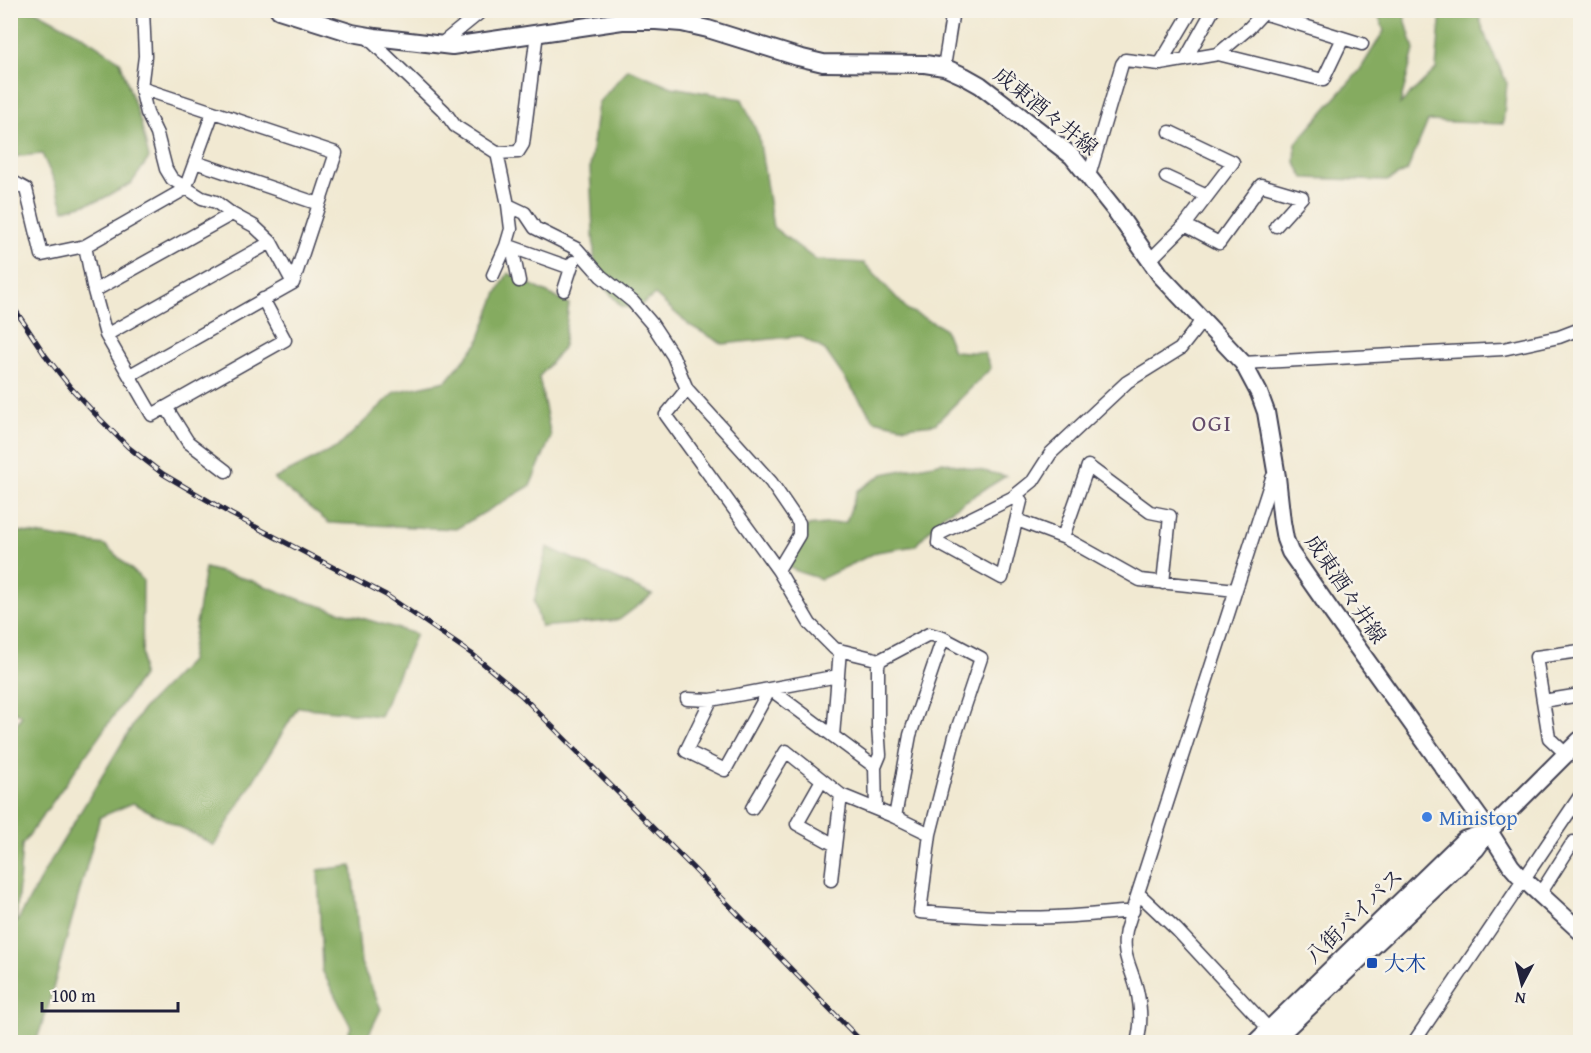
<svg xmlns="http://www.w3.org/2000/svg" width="1591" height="1053" font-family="'Gentium Book Plus','Noto Serif JP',serif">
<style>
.forest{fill:#85ab61;stroke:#54664e;stroke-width:1.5}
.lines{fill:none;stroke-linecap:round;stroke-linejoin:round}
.minor-casing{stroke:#414052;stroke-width:15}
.major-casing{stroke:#414052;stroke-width:20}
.minor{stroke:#fff;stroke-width:12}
.major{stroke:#fff;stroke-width:16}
.rail-casing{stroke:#22223b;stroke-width:5}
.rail{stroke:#f7f3e8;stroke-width:3;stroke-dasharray:9;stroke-linecap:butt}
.shop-dot{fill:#3f7fe0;stroke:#f7f3e8;stroke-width:2}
.transit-dot{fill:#1a4fb4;stroke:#f7f3e8;stroke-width:2}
.labels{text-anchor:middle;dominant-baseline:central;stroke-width:5;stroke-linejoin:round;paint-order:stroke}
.street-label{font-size:21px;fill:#22223b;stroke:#f7f3e8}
.shop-label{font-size:21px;fill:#366cbe;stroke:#f7f3e8;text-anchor:start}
.transit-label{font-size:21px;fill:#164399;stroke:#f7f3e8;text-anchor:start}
.quarter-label{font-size:24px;letter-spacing:1.5px;fill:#644c6b;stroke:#f7f3e8}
</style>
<rect width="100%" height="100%" fill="#f7f3e8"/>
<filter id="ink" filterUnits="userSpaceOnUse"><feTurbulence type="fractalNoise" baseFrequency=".0167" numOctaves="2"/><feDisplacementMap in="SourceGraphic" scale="12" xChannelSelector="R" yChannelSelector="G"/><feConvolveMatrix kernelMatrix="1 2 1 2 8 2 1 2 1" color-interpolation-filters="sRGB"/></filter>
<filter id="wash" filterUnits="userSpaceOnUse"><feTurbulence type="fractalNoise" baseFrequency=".008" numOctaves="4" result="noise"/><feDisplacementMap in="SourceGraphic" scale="24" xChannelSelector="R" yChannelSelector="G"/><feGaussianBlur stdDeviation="1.35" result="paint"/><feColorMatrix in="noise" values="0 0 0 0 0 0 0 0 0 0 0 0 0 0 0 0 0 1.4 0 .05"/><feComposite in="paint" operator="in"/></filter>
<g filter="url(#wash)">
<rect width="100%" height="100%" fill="#f1e9d2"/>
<path class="forest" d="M 10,11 L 36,11 L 81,35 L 120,61 L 141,123 L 149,158 L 131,184 L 100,200 L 64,210 L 55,183 L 42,154 L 11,157 Z
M 1377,11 L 1403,11 L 1414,50 L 1400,104 L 1436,69 L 1441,11 L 1477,11 L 1487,40 L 1507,83 L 1503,124 L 1428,121 L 1407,171 L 1387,181 L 1304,178 L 1295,162 L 1296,143 L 1360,70 L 1384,31 Z
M 628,69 L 672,87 L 742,99 L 759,137 L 773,227 L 816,260 L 864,263 L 908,310 L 944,328 L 953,351 L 984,353 L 991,368 L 935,424 L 905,427 L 874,420 L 825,350 L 800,336 L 723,344 L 689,325 L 655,295 L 637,308 L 622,307 L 605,288 L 595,273 L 590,168 L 598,103 Z
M 508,273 L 569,304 L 563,348 L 539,377 L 551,437 L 530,486 L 456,529 L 329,523 L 274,479 L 338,447 L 395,392 L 446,381 L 478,343 L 496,295 Z
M 943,462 L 1006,476 L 943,515 L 915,546 L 877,552 L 821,579 L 799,572 L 784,565 L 807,526 L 846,522 L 857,491 L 883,474 Z
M 10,530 L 105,545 L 143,580 L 142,676 L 22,845 L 16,924 L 47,867 L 142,710 L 190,661 L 205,568 L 250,580 L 301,600 L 416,634 L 380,716 L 298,707 L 214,846 L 203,839 L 133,803 L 100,817 L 48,1007 L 36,1042 L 11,1042 L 10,735 L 22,715 L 11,710 Z
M 547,547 L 652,595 L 619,620 L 541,627 L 534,602 Z
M 352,866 L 361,963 L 381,1009 L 365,1042 L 344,1042 L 351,1027 L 322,970 L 318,870 Z"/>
</g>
<g filter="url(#ink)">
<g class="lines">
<g class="minor-casing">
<path id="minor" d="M 143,10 L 145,56 L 141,88 L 147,113 L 157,134 L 166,169 L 172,179 L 202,198 L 216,202 L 232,214 L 254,226 L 271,242 L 293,283
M 366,36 L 444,111 L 455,126 L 497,153 L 508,205 L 525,213 L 535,228 L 577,249 L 601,276 L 633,302 L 652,324 L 673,356 L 687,389 L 771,482 L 799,523 L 799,535 L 778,570
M 440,45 L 483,10
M 1218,54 L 1323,80 L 1343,38
M 1185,60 L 1213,10
M 1160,64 L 1192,10
M 944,67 L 953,10
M 497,153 L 518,152 L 523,144 L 537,33
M 195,162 L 319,204
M 1089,176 L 1122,64 L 1125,60 L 1160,64 L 1218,54 L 1249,28 L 1263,13 L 1362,44
M 1166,177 L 1207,196
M 10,183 L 15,183 L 26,189 L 42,255 L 85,246 L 185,189 L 213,112
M 1185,225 L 1219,243 L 1261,185 L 1302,197 L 1276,226
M 85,246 L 94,291 L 106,335 L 152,415 L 285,340 L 263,299
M 1150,260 L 1185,225 L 1233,162 L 1170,132
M 493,275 L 506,246 L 511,229 L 508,205
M 519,281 L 512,247 L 571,268
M 564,290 L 573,262
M 94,291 L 232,214
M 106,335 L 271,242
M 1243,363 L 1503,349 L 1559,337 L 1580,329
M 130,375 L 293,283 L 336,153 L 141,88
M 687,389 L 666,415 L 778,570 L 810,624 L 835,649 L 880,660 L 878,666 L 878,726 L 880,755 L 875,767 L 876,809
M 166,407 L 188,442 L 226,471
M 1012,498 L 1033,481 L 1051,453 L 1127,382 L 1180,349 L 1195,330 L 1202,319
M 1012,498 L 1021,501 L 1002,578 L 938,543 L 939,534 Z
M 1017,520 L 1065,538 L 1140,580 L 1236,590
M 1063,537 L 1088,466 L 1150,512 L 1170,516 L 1163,583
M 840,650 L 833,736 L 875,767
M 880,660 L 929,634 L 943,638
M 687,699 L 711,700 L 838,676
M 711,700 L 686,751 L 725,770 L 770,689 L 833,736
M 1543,701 L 1580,695
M 1566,754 L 1549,738 L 1536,657 L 1580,651
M 822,780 L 797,824 L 835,845
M 752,808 L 786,751 L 841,795 L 895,817 L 930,834
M 895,817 L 910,735 L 943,638 L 981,658 L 955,736 L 930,834 L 920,912 C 965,916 1010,919 1055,917 C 1081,916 1107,913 1133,911
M 831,880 L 841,795
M 1139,894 L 1177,930 L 1269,1029
M 1540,894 L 1573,842
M 1137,1042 C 1142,1025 1141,1008 1137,990 C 1131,966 1121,955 1126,930 L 1272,478 L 1277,477
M 1414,1042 L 1580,796"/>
</g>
<g class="major-casing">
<path id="major" d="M 279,10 L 352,33 L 375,37 L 452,46 L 622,21 L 656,21 L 682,23 L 708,29 L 798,57 L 823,63 L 925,64 L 944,67 L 964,76 L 980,85 L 1072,156 L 1115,210 L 1161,276 L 1243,363 L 1259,393 L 1266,412 L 1277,477 L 1282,522 L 1285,539 L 1290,552 L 1334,615 L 1489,831 L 1511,866 L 1518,874 L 1580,931
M 1256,1042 L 1464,840 L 1489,831
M 1272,1042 L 1476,849 L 1489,831 L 1580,740"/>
</g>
<use href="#minor" class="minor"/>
<use href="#major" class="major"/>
<g class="rail-casing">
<path id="rail" d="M 10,302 L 45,355 L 71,388 L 99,418 L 128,447 L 163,474 L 231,514 L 386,595 L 472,654 L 521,695 L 691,866 L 862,1042"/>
</g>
<use href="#rail" class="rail"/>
</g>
</g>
<circle class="shop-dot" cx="1427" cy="817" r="6"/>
<rect class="transit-dot" x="1366" y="957" width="12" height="12" rx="3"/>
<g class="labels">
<g class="street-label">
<text transform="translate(1046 111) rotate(39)">成東酒々井線</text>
<text transform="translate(1346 589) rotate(56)">成東酒々井線</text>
<text transform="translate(1354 916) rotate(-44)">八街バイパス</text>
</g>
<g class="shop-label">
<text x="1439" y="817">Ministop</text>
</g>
<g class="transit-label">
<text x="1384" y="963">大木</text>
</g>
<g class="quarter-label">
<text x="1212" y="422">OGI</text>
</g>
</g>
<rect width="1591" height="1053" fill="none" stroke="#f7f3e8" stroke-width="36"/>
<g transform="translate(1522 984) rotate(187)" stroke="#f7f3e8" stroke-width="4.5" paint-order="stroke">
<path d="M0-4.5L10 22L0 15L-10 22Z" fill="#22223b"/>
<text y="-9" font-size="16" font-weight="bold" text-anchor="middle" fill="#22223b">N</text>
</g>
<path d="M42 1002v9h136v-9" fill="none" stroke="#22223b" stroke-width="3"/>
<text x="51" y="1002" font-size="18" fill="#22223b" stroke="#f7f3e8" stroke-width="4.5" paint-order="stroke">100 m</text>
</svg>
